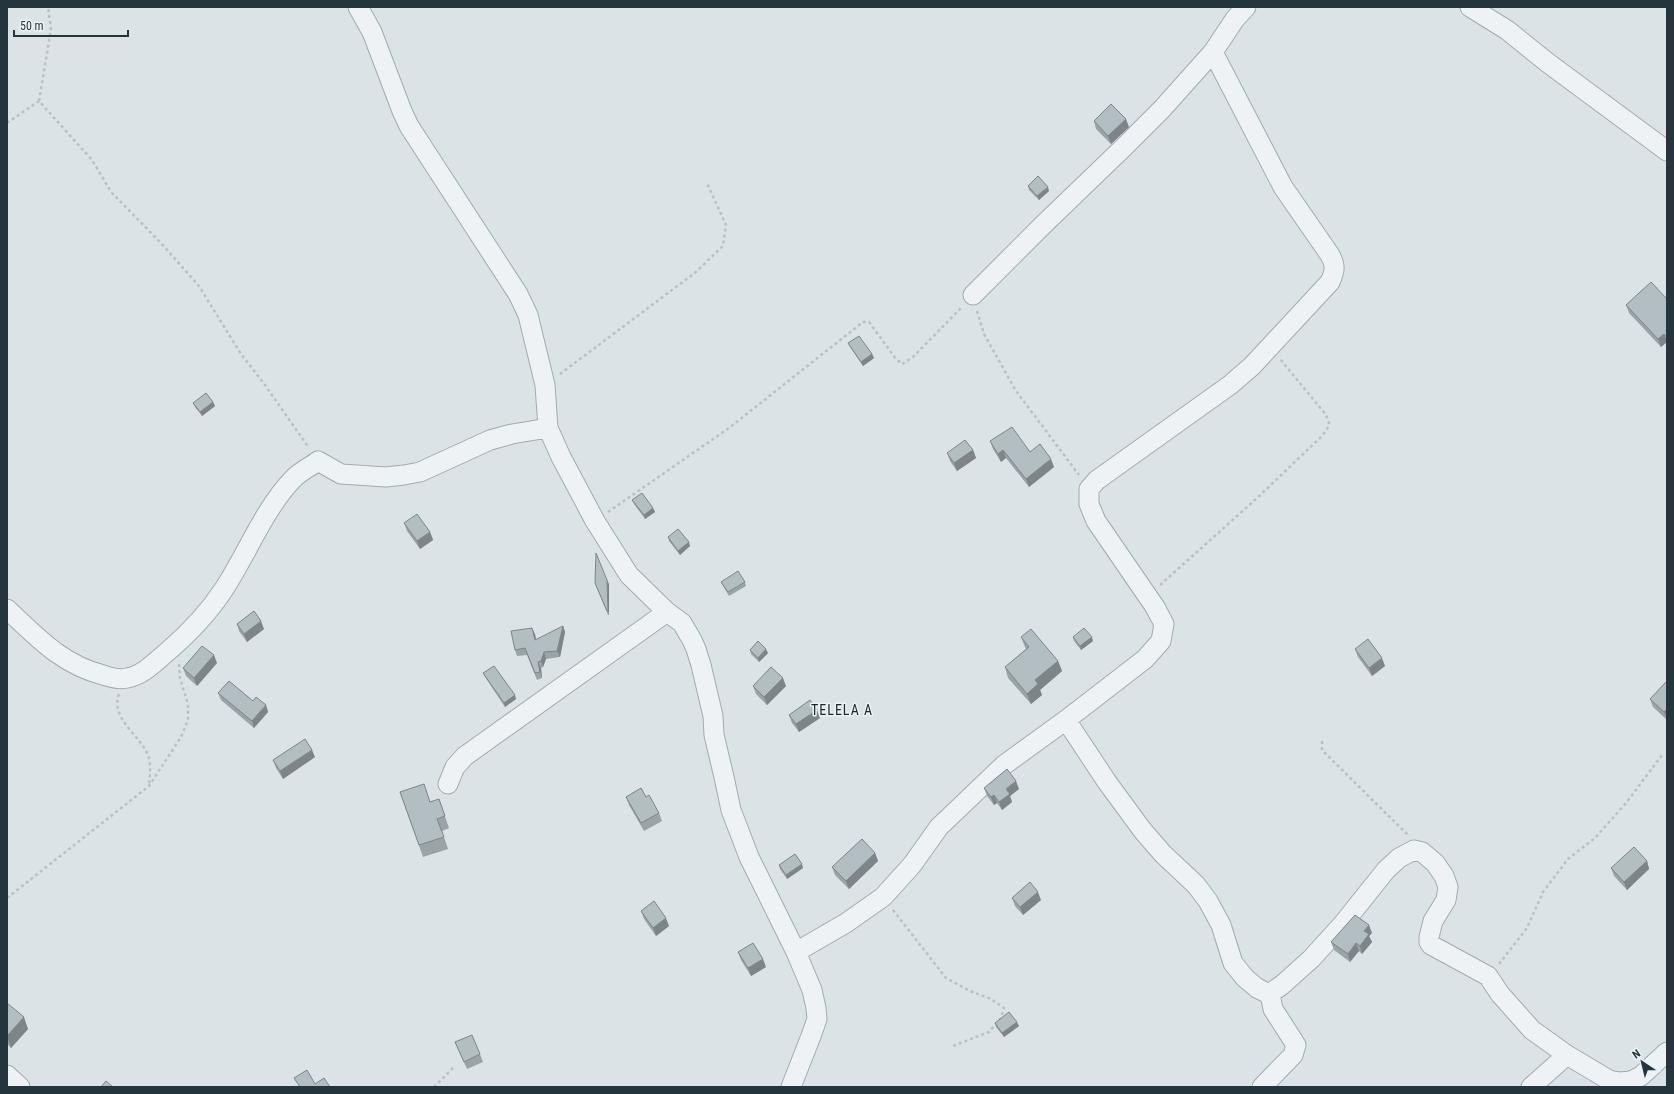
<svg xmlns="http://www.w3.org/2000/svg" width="1674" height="1094" font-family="'Roboto Condensed',sans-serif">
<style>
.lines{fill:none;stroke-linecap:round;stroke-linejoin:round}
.minor-casing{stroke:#a1abb0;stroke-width:21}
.path{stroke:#bac1c5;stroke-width:2.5;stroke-dasharray:3 3;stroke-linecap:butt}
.minor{stroke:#eef2f5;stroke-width:19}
.wall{fill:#9aa3a8}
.shaded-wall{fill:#7d8588}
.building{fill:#b3bec3;stroke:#7d8588}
.labels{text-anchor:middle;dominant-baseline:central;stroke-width:3;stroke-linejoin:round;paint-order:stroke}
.quarter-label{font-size:14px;letter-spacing:1px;fill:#18252d;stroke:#ebf2f4}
</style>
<rect width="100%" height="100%" fill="#dce3e6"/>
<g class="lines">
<g class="minor-casing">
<path id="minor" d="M 358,7 L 372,32 L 402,111 L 409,126 L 518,294 L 528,315 L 545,385 L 548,428 L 561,457 L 595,521 L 629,575 L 667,612 L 682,623 L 692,640 L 696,649 L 701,665 L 713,716 L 714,735 L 724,777 L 731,810 L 749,857 L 796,952 L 812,990 L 816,1008 L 817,1019 L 811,1036 L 791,1087
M 1470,7 L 1507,30 L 1548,63 L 1667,151
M 973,295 L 1043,225 L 1124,147 L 1162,109 L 1213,52 L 1235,19 L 1246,7
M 7,609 C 37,637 61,664 103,675 C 109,677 120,680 127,678 C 142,676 155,662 167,652 C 188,634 209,612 224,589 C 247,554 264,509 293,479 C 299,472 310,467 318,461 L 341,474 L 386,477 L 404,475 L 420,472 L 490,440 L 512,434 L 548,428
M 1066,720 L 1107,782 L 1143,831 L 1163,854 L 1196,885 L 1208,901 L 1221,925 L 1233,963 L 1245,978 L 1257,988 L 1269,994 L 1271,999 L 1273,1009 L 1296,1045 L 1293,1055 L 1262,1087
M 448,784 L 455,767 L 465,756 L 667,612
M 796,952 L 846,923 L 883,897 L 912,865 L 939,827 L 1004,765 L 1066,720 L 1145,659 L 1161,641 L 1164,624 L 1155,607 L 1096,521 L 1089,504 L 1089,489 L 1097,480 L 1230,385 L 1252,366 L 1330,282 C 1335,271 1336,266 1330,255 L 1283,187 L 1213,52
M 1269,994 L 1282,985 L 1311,959 L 1342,925 L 1386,870 L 1399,858 L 1414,850 L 1422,852 L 1435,863 L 1444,876 L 1448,887 L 1446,900 L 1433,921 L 1429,937 L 1429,942 L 1431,945 L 1488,976 L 1500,994 L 1532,1030 L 1567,1055 L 1609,1080 L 1620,1082 L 1631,1081 L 1641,1076 L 1667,1052
M 7,1075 L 20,1087
M 1531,1087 L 1567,1055"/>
</g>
<path class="path" d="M 39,101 L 51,29 L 48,7
M 7,123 L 39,101 L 92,160 L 111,192 L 161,243 L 199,286 L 241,354 L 265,385 L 309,448
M 977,311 L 984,334 L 1016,391 L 1079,475
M 560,374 L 696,272 L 723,246 L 726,225 L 707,183
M 608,512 L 729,428 L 863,322 L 869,322 L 896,359 L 902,364 L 913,357 L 962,307
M 1160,585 L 1256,499 L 1322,436 C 1331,424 1331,423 1323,411 L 1280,359
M 119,694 C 110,716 137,734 146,751 C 152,761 150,774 149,785
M 1322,741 L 1322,750 L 1326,754 L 1408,835
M 7,898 L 149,786 L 181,737 L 188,720 L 188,704 L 180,678 L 179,664
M 893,910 L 946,978 L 970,991 L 991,999 L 1004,1008 L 1001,1018 L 989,1032 L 953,1046
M 1499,964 L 1527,928 L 1543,892 L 1568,859 L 1595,838 L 1626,803 L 1663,754
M 434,1087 L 454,1067"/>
<use href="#minor" class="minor"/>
</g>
<path class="wall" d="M 1094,121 L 1129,127 L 1111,144 L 1096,129 Z
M 1028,186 L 1049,191 L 1039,200 L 1029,190 Z
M 1667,299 L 1667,343 L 1667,342 L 1661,347 L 1629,313 L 1626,305 Z
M 848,343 L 872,354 L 874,358 L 863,366 L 850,347 Z
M 213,402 L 215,406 L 202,416 L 195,407 L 193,403 Z
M 990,441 L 1030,452 L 1054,467 L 1029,487 L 1006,458 L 1001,462 L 993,449 Z
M 973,450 L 976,458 L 957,471 L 950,461 L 947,453 Z
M 632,500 L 653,508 L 655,512 L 645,519 L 634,504 Z
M 404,523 L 430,532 L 433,540 L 420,549 L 407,531 Z
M 668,537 L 690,546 L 680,555 L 669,541 Z
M 721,582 L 745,582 L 746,586 L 729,596 L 723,586 Z
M 595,583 L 609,584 L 609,615 L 608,615 Z
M 237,624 L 264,629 L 247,642 L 239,631 Z
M 563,626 L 565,632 L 560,657 L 546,659 L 543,667 L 541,668 L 542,678 L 537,680 L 527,655 L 517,656 L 515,650 L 535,634 L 536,640 Z
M 1021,637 L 1058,661 L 1062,671 L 1040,690 L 1042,695 L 1031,704 L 1008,678 L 1005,667 L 1026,649 L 1025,647 Z
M 1073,637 L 1093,641 L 1081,650 L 1074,641 Z
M 1355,649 L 1385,666 L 1372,676 L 1358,657 Z
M 750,650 L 768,653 L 759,662 L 751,654 Z
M 217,663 L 197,686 L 186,676 L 183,668 Z
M 483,673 L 516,699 L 505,707 L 485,677 Z
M 1667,681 L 1667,720 L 1653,707 L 1650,699 Z
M 753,686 L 786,686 L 767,705 L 756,694 Z
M 218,693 L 253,701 L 266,705 L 268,712 L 254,728 L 221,700 Z
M 789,715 L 820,718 L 799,732 L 792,723 Z
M 315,757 L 283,779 L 276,768 L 273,760 Z
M 984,788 L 1019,789 L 1010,796 L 1012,802 L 1002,810 L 997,803 L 994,805 L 987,796 Z
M 400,792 L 431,802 L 439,799 L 449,828 L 442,831 L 448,849 L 423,857 Z
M 626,797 L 646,797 L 659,813 L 662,821 L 644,831 L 629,805 Z
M 875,853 L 878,861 L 849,889 L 835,875 L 832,867 Z
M 1647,861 L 1649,869 L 1627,890 L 1614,876 L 1611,868 Z
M 779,865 L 803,868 L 787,879 L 780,869 Z
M 1012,898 L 1041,900 L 1023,915 L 1015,906 Z
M 641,911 L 669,926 L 656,936 L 644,919 Z
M 1372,933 L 1369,936 L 1372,942 L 1362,954 L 1359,951 L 1350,962 L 1334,950 L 1331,942 Z
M 738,952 L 766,967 L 751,976 L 741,960 Z
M 7,1003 L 28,1029 L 11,1048 L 7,1044 Z
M 995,1023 L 1019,1026 L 1004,1037 L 996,1027 Z
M 455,1042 L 480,1054 L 483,1062 L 467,1069 Z"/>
<path class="shaded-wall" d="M 1126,119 L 1129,127 L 1111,144 L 1108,136 Z
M 1048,187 L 1049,191 L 1039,200 L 1037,196 Z
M 1664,334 L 1667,342 L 1661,347 L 1658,339 Z
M 872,354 L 874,358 L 863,366 L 861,362 Z
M 213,402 L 215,406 L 202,416 L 200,412 Z
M 973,450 L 976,458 L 957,471 L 954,463 Z
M 1003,450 L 1006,458 L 1001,462 L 998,454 Z
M 1051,459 L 1054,467 L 1029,487 L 1026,479 Z
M 653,508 L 655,512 L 645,519 L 644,515 Z
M 430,532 L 433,540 L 420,549 L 417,541 Z
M 689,542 L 690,546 L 680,555 L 678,551 Z
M 607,580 L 609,584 L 609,615 L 608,611 Z
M 261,621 L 264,629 L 247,642 L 244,634 Z
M 563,626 L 565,632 L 560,657 L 557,651 Z
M 532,628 L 535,634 L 537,647 L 535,640 Z
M 1092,637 L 1093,641 L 1081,650 L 1080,646 Z
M 766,649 L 768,653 L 759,662 L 758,658 Z
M 544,652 L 546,659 L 543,667 L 541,661 Z
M 214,655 L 217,663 L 197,686 L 194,678 Z
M 1382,658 L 1385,666 L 1372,676 L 1369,668 Z
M 1058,661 L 1062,671 L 1040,690 L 1042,695 L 1031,704 L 1027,694 L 1035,680 Z
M 538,662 L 541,668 L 542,678 L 540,672 Z
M 783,678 L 786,686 L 767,705 L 764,697 Z
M 515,695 L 516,699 L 505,707 L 504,703 Z
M 266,705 L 268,712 L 254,728 L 252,721 Z
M 1667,709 L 1667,719 L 1664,712 Z
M 817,710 L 820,718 L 799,732 L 796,724 Z
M 312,750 L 315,757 L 283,779 L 280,771 Z
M 1016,781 L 1019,789 L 1010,796 L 1012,802 L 1002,810 L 999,802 L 1006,789 Z
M 994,795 L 997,803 L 994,805 L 991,797 Z
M 875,853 L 878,861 L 849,889 L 846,881 Z
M 1647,861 L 1649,869 L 1627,890 L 1624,882 Z
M 802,864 L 803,868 L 787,879 L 786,875 Z
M 1038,892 L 1041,900 L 1023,915 L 1020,907 Z
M 666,918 L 669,926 L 656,936 L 653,928 Z
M 1369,925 L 1372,933 L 1369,936 L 1372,942 L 1362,954 L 1360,946 L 1364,931 Z
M 1356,943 L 1359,951 L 1350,962 L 1348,954 Z
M 763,959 L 766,967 L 751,976 L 748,968 Z
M 24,1017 L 28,1029 L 11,1048 L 7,1036 Z
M 1017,1022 L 1019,1026 L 1004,1037 L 1002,1033 Z"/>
<path class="building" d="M 1111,104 L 1126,119 L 1108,136 L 1094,121 Z
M 1038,176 L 1048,187 L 1037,196 L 1028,186 Z
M 1651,282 L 1667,299 L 1667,338 L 1664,334 L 1658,339 L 1626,305 Z
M 859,336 L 872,354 L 861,362 L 848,343 Z
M 206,393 L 213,402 L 200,412 L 193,403 Z
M 1012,427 L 1030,452 L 1040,444 L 1051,459 L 1026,479 L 1003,450 L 998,454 L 990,441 Z
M 965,440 L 973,450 L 954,463 L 947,453 Z
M 642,493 L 653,508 L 644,515 L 632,500 Z
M 417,514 L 430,532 L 417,541 L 404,523 Z
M 678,529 L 689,542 L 678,551 L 668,537 Z
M 596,553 L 607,580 L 608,611 L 607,611 L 595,583 Z
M 738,571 L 745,582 L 728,592 L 721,582 Z
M 254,611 L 261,621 L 244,634 L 237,624 Z
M 563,626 L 557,651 L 544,652 L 541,661 L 538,662 L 540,672 L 535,673 L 525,648 L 515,650 L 511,631 L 532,628 L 535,640 Z
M 1084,628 L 1092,637 L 1080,646 L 1073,637 Z
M 1031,629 L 1058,661 L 1035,680 L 1038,684 L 1027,694 L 1005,667 L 1029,647 L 1021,637 Z
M 1368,639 L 1382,658 L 1369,668 L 1355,649 Z
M 758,641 L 766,649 L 758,658 L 750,650 Z
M 202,646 L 214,655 L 194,678 L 183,668 Z
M 494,666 L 515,695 L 504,703 L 483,673 Z
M 771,667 L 783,678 L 764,697 L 753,686 Z
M 229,681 L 253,701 L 256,697 L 266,705 L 252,721 L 218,693 Z
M 1667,681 L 1667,709 L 1664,712 L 1650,699 Z
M 810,700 L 817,710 L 796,724 L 789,715 Z
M 305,739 L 312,750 L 280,771 L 273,760 Z
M 1007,769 L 1016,781 L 1006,789 L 1010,794 L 999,802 L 994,795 L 991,797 L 984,788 Z
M 424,784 L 430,802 L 439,799 L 445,816 L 437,819 L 444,837 L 419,845 L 400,792 Z
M 641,788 L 646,797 L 649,795 L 659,813 L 641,823 L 626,797 Z
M 862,839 L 875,853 L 846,881 L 832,867 Z
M 1634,847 L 1647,861 L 1624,882 L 1611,868 Z
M 795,854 L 802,864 L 786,875 L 779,865 Z
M 1030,882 L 1038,892 L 1020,907 L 1012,898 Z
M 654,901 L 666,918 L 653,928 L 641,911 Z
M 1355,915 L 1369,925 L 1364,931 L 1369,934 L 1360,946 L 1356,943 L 1348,954 L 1331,942 Z
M 753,943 L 763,959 L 748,968 L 738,952 Z
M 7,1003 L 24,1017 L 7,1036 Z
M 1009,1012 L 1017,1022 L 1002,1033 L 995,1023 Z
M 472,1035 L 480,1054 L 464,1062 L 455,1042 Z
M 307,1070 L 315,1084 L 324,1078 L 330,1087 L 300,1087 L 294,1078 Z
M 106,1081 L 113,1087 L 101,1087 Z"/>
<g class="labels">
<g class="quarter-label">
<text x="842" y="710">TELELA A</text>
</g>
</g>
<rect width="1674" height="1094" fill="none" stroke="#25353d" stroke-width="16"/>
<g transform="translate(1642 1062) rotate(325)" stroke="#ebf2f4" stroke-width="3" paint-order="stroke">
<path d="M0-3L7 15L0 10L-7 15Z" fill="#25353d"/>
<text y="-6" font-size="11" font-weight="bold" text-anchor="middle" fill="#25353d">N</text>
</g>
<path d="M14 30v6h114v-6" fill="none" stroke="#25353d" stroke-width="2"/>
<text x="20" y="30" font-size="12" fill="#25353d" stroke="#ebf2f4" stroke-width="3" paint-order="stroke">50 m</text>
</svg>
